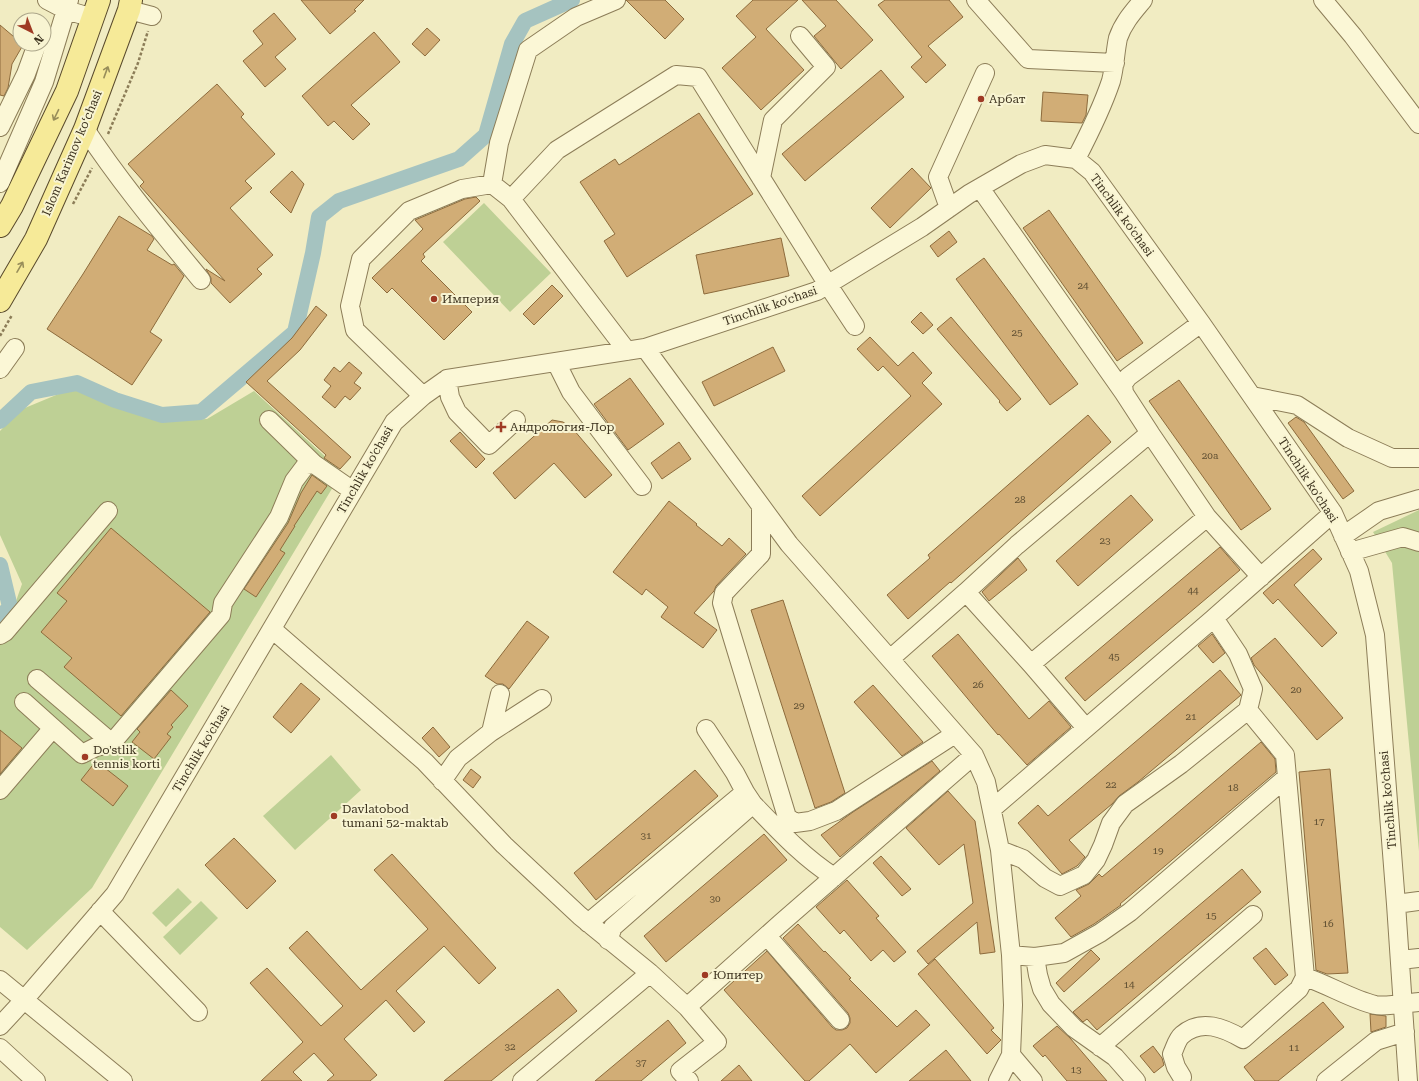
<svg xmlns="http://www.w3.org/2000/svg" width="1419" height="1081" font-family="'Roboto Serif',serif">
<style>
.green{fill:#bed095}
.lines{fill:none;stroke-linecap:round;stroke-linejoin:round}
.canal{stroke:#a5c3c0;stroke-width:16}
.building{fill:#d1ad76;stroke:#8d6b3c}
.minor-casing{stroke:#8c7d58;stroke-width:20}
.major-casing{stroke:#594a2c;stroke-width:24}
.path{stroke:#8c7d58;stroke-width:2.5;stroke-dasharray:3 2;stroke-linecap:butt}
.minor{stroke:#fbf7d6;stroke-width:18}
.major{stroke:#f6ea98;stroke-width:22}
.oneway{stroke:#988e5a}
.poi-dot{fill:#9f3a24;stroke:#f8f4d2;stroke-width:1.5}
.labels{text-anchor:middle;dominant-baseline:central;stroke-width:4;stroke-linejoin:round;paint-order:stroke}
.number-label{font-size:10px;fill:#605033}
.poi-label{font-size:12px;fill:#3b311d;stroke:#f8f4d2;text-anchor:start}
.street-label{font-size:12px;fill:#3b311d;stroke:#f8f4d2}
</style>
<rect width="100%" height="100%" fill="#f1ecc2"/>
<path class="green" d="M 484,203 L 551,273 L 510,312 L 443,242 Z
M 73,388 L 99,399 L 171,421 L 207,419 L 254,391 L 342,472 L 92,888 L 27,950 L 0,927 L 0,626 L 9,621 L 22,584 L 0,535 L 0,431 L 20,410 Z
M 1419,510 L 1419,851 L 1392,563 L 1373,532 Z
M 331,755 L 361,790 L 295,850 L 263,816 Z
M 178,888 L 192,902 L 166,927 L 152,913 Z
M 201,901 L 218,918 L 180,955 L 163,937 Z"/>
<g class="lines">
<path class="canal" d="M 0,421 L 31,392 L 77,383 L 115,400 L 162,415 L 201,412 L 295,332 L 313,253 L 319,217 L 339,201 L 459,159 L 486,135 L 512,44 L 525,21 L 572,0
M 0,565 L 10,607 L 0,618"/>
</g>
<path class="building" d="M 301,0 L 364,0 L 354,10 L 356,11 L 330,34 Z
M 626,0 L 665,0 L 684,19 L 665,39 Z
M 753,0 L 798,0 L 766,29 L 804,70 L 761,110 L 722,68 L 756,37 L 736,16 Z
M 802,0 L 836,0 L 873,40 L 841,69 L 814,36 L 826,26 Z
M 885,0 L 949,0 L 963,17 L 928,46 L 946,65 L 926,83 L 911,67 L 922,57 L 878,5 Z
M 274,13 L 296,39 L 275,57 L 286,69 L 265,87 L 243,61 L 263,44 L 253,31 Z
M 0,25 L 20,42 L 20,44 L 23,45 L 12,64 L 8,88 L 4,96 L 0,95 Z
M 427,28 L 440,40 L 425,56 L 412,44 Z
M 374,32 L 400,62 L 351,105 L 370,124 L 353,140 L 334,121 L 328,126 L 302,96 Z
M 881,70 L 904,97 L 805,181 L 782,154 Z
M 217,84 L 244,114 L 241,117 L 275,154 L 245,181 L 252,188 L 230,208 L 273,255 L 257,269 L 262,274 L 230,303 L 211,283 L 211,278 L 206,269 L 225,281 L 140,186 L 144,182 L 128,164 Z
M 1043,92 L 1088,95 L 1086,115 L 1082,123 L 1041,121 Z
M 699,113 L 753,194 L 627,277 L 604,241 L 615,234 L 580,182 L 615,159 L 619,165 Z
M 912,168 L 931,188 L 890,228 L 871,208 Z
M 292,171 L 304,184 L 291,213 L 270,192 Z
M 476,197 L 480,201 L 423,254 L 425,257 L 421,261 L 472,312 L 444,340 L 392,288 L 387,293 L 372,278 L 423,229 L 415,220 L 465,199 Z
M 1049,210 L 1143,343 L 1117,361 L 1023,228 Z
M 119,216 L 152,236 L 154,239 L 147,250 L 172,265 L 174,264 L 184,276 L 150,332 L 162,340 L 132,385 L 47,329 L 83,274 Z
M 949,231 L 957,242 L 938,257 L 930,246 Z
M 781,238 L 789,276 L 704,294 L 696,255 Z
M 984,258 L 1078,384 L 1050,405 L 956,279 Z
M 552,285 L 563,296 L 534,325 L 523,314 Z
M 316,306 L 327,315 L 300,350 L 267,381 L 351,457 L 340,469 L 324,458 L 326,455 L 246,382 L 292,338 Z
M 921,312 L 933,325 L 923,334 L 911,322 Z
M 951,317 L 1021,399 L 1007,411 L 999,402 L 1000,401 L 937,329 Z
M 870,337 L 898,366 L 913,352 L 932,373 L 922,383 L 942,404 L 820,516 L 802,496 L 911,396 L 883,366 L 878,371 L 857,349 Z
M 773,347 L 785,371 L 714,406 L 702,382 Z
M 349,362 L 362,373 L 354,383 L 361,388 L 350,400 L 345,396 L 335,408 L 322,397 L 331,386 L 324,380 L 334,367 L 340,372 Z
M 630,378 L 664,424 L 628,450 L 594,404 Z
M 1179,380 L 1271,509 L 1241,530 L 1149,401 Z
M 1088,415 L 1111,442 L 951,583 L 950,582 L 908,619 L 887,595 L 930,558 L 928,555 Z
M 1296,417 L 1304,422 L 1354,491 L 1343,499 L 1288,423 Z
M 552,420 L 563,422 L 573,429 L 612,475 L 585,498 L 554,463 L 515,499 L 493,473 Z
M 460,432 L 485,459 L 476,468 L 450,441 Z
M 679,442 L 691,459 L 662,479 L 651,463 Z
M 312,475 L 327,486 L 321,494 L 317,491 L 294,526 L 295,526 L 280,550 L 285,553 L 256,597 L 244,589 L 288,523 L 301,493 Z
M 1131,495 L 1153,520 L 1078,586 L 1056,561 Z
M 669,501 L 697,524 L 696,525 L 722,546 L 729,538 L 746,554 L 716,586 L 714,591 L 694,613 L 717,630 L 703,648 L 661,617 L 668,607 L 646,589 L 642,595 L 613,572 Z
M 111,528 L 210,612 L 121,716 L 64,667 L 72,658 L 41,632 L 67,601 L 57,593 Z
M 1220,547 L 1240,570 L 1085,701 L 1065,678 Z
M 1313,549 L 1322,559 L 1294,585 L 1337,633 L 1322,647 L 1278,599 L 1273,604 L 1263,593 Z
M 1018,558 L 1027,570 L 989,601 L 982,592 Z
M 783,600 L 845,793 L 831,802 L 815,808 L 751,610 Z
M 527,621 L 549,637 L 509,689 L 503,684 L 497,684 L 485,676 Z
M 958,634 L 1029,719 L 1049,701 L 1071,727 L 1027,765 L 999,734 L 998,735 L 932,656 Z
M 1212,634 L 1225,653 L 1213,663 L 1198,646 Z
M 1275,638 L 1343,718 L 1317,740 L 1254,665 L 1251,658 Z
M 1220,670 L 1241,695 L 1138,782 L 1119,796 L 1112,804 L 1069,840 L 1085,857 L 1077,866 L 1062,874 L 1018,823 L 1038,805 L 1048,816 Z
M 301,683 L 320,699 L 291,733 L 273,717 Z
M 873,685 L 923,742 L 902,756 L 854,702 Z
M 171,690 L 188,706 L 171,725 L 173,727 L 167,734 L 171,737 L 154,759 L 132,742 L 140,732 L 137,729 Z
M 433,727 L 450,747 L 439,757 L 422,738 Z
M 0,730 L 22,748 L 0,774 Z
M 1261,742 L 1275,759 L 1276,772 L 1120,904 L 1121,905 L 1094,924 L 1071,937 L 1055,918 L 1081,896 L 1076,890 L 1089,884 L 1099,874 L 1102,877 Z
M 96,761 L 128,786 L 113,806 L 81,780 Z
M 932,761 L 940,771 L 840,857 L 821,835 L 853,812 Z
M 471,769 L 481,777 L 473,788 L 463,780 Z
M 1330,769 L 1348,973 L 1327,974 L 1316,970 L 1299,772 Z
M 695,770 L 718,796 L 596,900 L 574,873 Z
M 948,791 L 975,821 L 995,952 L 980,954 L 977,922 L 928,964 L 917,951 L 973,903 L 964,844 L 939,865 L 906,828 Z
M 764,834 L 787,860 L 666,962 L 644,936 Z
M 234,838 L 276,881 L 247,909 L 205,865 Z
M 392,854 L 496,968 L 479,984 L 444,946 L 396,991 L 425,1022 L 414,1032 L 386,1000 L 344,1039 L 377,1075 L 370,1081 L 327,1081 L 334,1075 L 314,1053 L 293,1072 L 302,1081 L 261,1081 L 303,1042 L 250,983 L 267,968 L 321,1026 L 343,1006 L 289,948 L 307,931 L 361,990 L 428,929 L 374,870 Z
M 881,856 L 911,889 L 902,896 L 873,863 Z
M 1242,869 L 1261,892 L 1097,1030 L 1087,1019 L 1083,1022 L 1073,1012 Z
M 847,880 L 879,916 L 876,918 L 906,952 L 894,962 L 883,950 L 871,961 L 844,930 L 840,934 L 816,907 Z
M 798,924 L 824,952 L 825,951 L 851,978 L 849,979 L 897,1027 L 916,1010 L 930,1025 L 876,1073 L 850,1044 L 809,1081 L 805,1081 L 724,990 L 767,951 L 832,1027 L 836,1030 L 842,1030 L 847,1028 L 850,1023 L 850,1018 L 848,1013 L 783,938 Z
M 1266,948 L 1288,975 L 1275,985 L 1253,958 Z
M 1091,950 L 1100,959 L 1064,992 L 1056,983 Z
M 935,959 L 994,1028 L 991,1030 L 1001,1040 L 987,1054 L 918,974 Z
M 558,989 L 577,1011 L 491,1081 L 444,1081 Z
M 1323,1002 L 1344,1027 L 1278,1081 L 1255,1081 L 1244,1067 Z
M 1370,1014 L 1386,1016 L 1386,1027 L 1371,1032 Z
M 668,1020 L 686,1043 L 641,1081 L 595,1081 Z
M 1057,1026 L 1070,1038 L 1107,1081 L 1067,1081 L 1045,1055 L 1043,1057 L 1033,1046 Z
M 1153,1046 L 1162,1058 L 1164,1065 L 1154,1073 L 1140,1056 Z
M 946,1050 L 971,1081 L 909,1081 Z
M 739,1065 L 752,1081 L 721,1081 Z"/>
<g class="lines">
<g class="minor-casing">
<path id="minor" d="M 47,0 L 66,10 L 93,18
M 976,0 L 1028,59 L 1115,63
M 1323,0 L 1353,36 L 1419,124
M 129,10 L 152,16
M 0,127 L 26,74 L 37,44
M 85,129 C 120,182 161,231 201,280
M 1076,159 C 1089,134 1102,108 1111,81 C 1115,66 1115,52 1118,38 C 1123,23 1133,12 1143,0
M 761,178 L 773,120 L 826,67 L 800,36
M 0,183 L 44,82 L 69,0
M 492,184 L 499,143 L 528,50 L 576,17 L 616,0
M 980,188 L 1124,393
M 511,199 L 557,150 L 676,75 L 698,77 L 828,285 L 855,326
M 949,208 L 938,177 L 985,73
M 645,348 L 789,544 L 974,755 L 986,782 L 1000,850 L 1011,955 L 1013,1005 L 1011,1055 L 998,1081
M 556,362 L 571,392 L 642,486
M 0,369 L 15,348
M 447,379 L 450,397 L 457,412 L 489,445 L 516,420
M 423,396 L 355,330 L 350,306 L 361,259 L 409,211 L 462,189 L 492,184 L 511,199 L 627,351
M 1252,396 L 1297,405 L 1348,438 L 1392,458 L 1419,458
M 269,420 L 314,464
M 1150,433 L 1207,517 L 1261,577
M 761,507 L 761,554 L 724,593 L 722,603 L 787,817 L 795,823 L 810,821 L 836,811 L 955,734
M 1343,536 L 1379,511 L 1419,499
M 1350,552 L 1403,537 L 1419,542
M 966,592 L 1017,545 L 1150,433 L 1124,393 L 1123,384 L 1128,377 L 1201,323
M 272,629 L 425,762 L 504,845 L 580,916 L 650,973 L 522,1081
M 0,635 L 5,632 L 108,511
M 890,659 L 966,592 L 1031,664 L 1207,517
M 1031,664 L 1086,728
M 37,679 L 105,737 L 111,744
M 24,702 L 82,754 L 96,747 L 111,744 L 221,615 L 223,603 L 279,517 L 294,481 L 306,465 L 314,464 L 353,491
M 1248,710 L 1285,755 L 1305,977 C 1329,985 1351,999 1375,1005 C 1386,1007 1407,1003 1419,1002
M 706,729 L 735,773 L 745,792
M 491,732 L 500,694
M 442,781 L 458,758 L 491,732 L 542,699
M 0,790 L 53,728
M 753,804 C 779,831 803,857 834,877
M 992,809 L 1214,618
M 1000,850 L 1023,859 L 1045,878 L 1060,886 L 1084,875 L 1096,860 L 1103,845 L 1111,823 L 1125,804 L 1181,764 L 1248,710 L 1253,689 L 1238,654 L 1214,618 L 1333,513
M 1396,904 L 1419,901
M 100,911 L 198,1012
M 588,923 L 745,792 L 753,804 L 613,927 L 608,940
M 767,936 L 840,1020
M 1011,955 L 1035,957 L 1064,953 L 1100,933 L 1130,912 L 1287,777
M 1035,957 L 1038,975 L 1042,989 L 1051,1004 L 1074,1028 L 1115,1057 L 1136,1081
M 1400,960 L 1419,958
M 650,973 L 687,1007 L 781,923 L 974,755
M 0,980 L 123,1081
M 687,1007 L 717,1042 L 680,1071 L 689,1081
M 0,1026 L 24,1000 L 115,894 L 394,422 L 423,396 L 447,379 L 645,348 L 817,291 L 922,227 L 969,194 L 1021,164 L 1045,155 L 1076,159 L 1092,172 L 1201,323 L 1333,513 L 1359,571 L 1375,635 L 1396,904 L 1408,1081
M 1100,1047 L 1253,915
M 0,1048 L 36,1081
M 1011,1055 L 1033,1081
M 1182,1077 L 1176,1067 L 1172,1054 C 1175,1048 1177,1039 1182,1035 C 1201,1018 1224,1028 1243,1039 L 1299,989 L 1305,977
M 1326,1081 L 1376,1041 L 1405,1032"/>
</g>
<g class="major-casing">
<path id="major" d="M 0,226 L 12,206 L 67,91 L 99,0
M 0,301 L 36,239 L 85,129 L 129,10 L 131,0"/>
</g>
<path class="path" d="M 108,134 L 138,63 L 148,31
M 73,204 L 92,168
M 0,336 L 12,315"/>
<use href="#minor" class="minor"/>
<use href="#major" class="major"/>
</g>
<defs><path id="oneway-shaft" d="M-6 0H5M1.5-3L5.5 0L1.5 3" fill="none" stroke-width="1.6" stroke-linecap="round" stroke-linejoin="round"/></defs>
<g class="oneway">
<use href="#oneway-shaft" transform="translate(106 72) rotate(-70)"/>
<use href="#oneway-shaft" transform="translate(56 115) rotate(116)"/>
<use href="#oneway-shaft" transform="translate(20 267) rotate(-60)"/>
</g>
<g class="poi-dot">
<circle cx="981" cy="99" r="4"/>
<circle cx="434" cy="299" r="4"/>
<path d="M499 421h4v4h4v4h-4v4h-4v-4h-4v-4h4z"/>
<circle cx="85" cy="757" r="4"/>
<circle cx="334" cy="816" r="4"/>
<circle cx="705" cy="975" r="4"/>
</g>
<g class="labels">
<g class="number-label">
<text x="1083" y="285">24</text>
<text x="1017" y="332">25</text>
<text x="1210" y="455">20a</text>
<text x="1020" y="499">28</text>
<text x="1105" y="540">23</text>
<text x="1193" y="590">44</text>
<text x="1114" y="656">45</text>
<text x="978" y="684">26</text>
<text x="1296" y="689">20</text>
<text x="799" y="705">29</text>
<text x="1191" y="716">21</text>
<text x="1111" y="784">22</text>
<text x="1233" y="787">18</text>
<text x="1319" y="821">17</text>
<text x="646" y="835">31</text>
<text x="1158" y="850">19</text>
<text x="715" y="898">30</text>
<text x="1211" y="915">15</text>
<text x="1328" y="923">16</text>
<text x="1129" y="984">14</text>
<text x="510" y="1046">32</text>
<text x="1294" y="1047">11</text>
<text x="641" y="1062">37</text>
<text x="1076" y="1069">13</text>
</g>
<g class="poi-label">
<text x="989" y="99">Арбат</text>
<text x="442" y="299">Империя</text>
<text x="510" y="427">Андрология-Лор</text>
<text x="93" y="750">Do'stlik<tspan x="93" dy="14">tennis korti</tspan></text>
<text x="342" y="809">Davlatobod<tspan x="342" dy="14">tumani 52-maktab</tspan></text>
<text x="713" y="975">Юпитер</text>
</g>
<g class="street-label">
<text transform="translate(72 153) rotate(-67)">Islom Karimov koʻchasi</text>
<text transform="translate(1122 215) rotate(54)">Tinchlik ko'chasi</text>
<text transform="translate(770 306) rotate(-19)">Tinchlik ko'chasi</text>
<text transform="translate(365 470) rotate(-60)">Tinchlik ko'chasi</text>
<text transform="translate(1308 480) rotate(57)">Tinchlik ko'chasi</text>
<text transform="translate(201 749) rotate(-59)">Tinchlik ko'chasi</text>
<text transform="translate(1388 800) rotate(-95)">Tinchlik ko'chasi</text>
</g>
</g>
<g transform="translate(32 32) rotate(138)"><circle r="19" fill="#f8f4d2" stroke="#aca68a"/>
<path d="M0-3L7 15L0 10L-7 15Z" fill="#9f3a24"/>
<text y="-6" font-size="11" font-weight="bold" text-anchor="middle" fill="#3b311d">N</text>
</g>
</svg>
